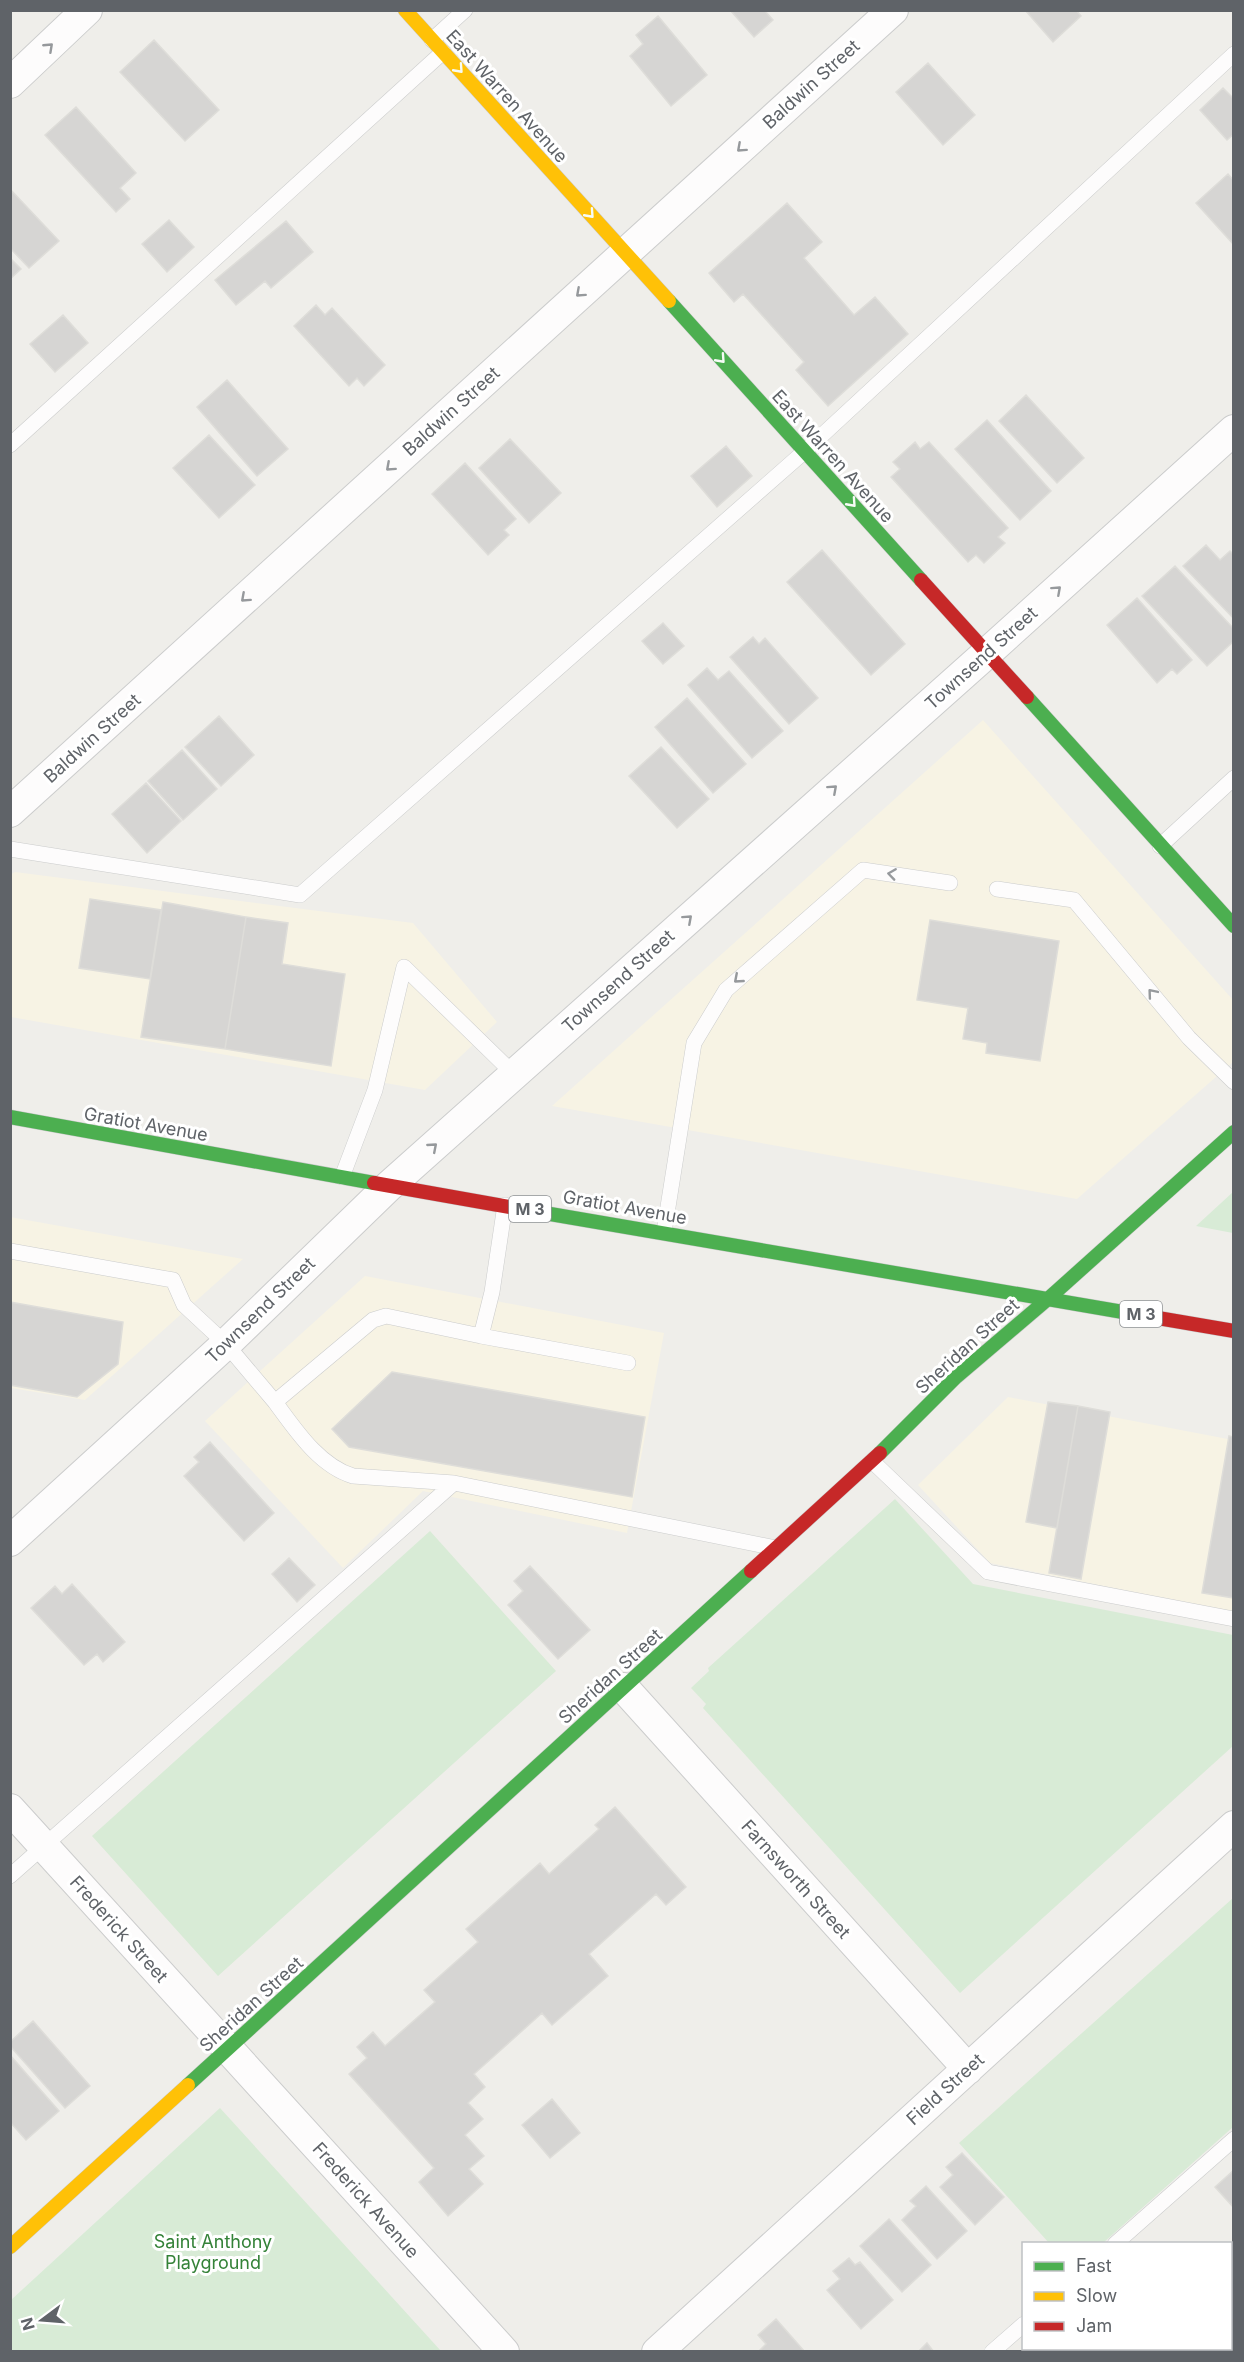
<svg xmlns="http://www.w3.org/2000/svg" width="1244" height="2362" font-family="Inter,sans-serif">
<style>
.commercial{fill:#f7f3e4}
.green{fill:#d8ebd6}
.building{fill:#d6d5d3;stroke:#deddd9;stroke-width:1.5}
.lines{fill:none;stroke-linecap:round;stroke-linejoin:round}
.lane-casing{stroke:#cbcccc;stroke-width:16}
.street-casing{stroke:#cbcccc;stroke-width:32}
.fast-casing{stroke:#cacacb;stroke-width:15}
.slow-casing{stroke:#cacacb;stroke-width:15}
.jam-casing{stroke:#cacacb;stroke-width:15}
.lane{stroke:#fdfcfc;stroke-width:15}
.street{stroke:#fdfcfc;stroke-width:30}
.fast{stroke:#4caf50;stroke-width:14}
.slow{stroke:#ffc107;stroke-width:14}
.jam{stroke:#c62828;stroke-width:14}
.oneway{stroke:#96999c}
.oneway2{stroke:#f6fbf6}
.labels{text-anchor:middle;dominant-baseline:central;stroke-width:6;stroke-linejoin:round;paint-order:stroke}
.shield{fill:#fff;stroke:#8f9295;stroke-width:1.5}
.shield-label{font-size:16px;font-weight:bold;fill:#5f6368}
.street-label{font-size:18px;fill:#5f6368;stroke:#fff}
.park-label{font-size:18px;fill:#348238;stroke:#fff}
</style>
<rect width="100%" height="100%" fill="#efeeea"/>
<path class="commercial" d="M 983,720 L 1233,1000 L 1233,1062 L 1077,1199 L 552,1106 Z
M 15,872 L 413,923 L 497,1022 L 425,1090 L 11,1017 L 10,875 Z
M 10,1217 L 243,1259 L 85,1400 L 11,1388 Z
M 365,1276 L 664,1333 L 627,1533 L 423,1491 L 343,1568 L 205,1421 Z
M 1008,1397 L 1233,1440 L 1233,1612 L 990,1563 L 918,1485 Z"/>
<path class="green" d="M 1233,1192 L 1233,1233 L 1196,1226 Z
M 895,1499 L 973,1584 L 1233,1635 L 1233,1746 L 960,1993 L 703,1708 L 706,1704 L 691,1688 L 709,1671 L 708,1668 Z
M 430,1531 L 556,1671 L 218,1976 L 92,1836 Z
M 1233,1898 L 1233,2127 L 1103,2243 L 1049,2243 L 959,2143 Z
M 220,2108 L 441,2351 L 11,2351 L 11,2300 Z
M 1024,2349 L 1194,2348 L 1197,2351 L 1021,2351 Z"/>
<path class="building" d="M 730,10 L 768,10 L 766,12 L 773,20 L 754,37 Z
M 1025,10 L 1076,10 L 1081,16 L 1053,42 Z
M 658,16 L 707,75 L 671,106 L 630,56 L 643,44 L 636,35 Z
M 154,40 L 219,110 L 185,141 L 120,72 Z
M 928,63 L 975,115 L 943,145 L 896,92 Z
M 1223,88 L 1234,99 L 1234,134 L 1227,140 L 1200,110 Z
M 76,107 L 136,173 L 120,188 L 130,199 L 116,212 L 45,135 Z
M 1228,174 L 1234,181 L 1234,245 L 1196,203 Z
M 10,189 L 59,241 L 29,268 L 10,248 Z
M 787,203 L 822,242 L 804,258 L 854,315 L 875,297 L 908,334 L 828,406 L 796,370 L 804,362 L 743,294 L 734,302 L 709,273 Z
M 169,220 L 194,247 L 167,272 L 142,244 Z
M 286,221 L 313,252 L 271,288 L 265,281 L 236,305 L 215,280 Z
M 10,258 L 21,269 L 10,279 Z
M 316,305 L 325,315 L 332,308 L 385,365 L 364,386 L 357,378 L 349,386 L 294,326 Z
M 63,315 L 88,343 L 55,372 L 30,344 Z
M 227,380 L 288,449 L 257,476 L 197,407 Z
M 1026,395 L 1084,458 L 1057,483 L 999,421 Z
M 987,420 L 1051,491 L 1020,520 L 955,449 Z
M 209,435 L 255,485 L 219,518 L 173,468 Z
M 510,439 L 561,493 L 529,523 L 479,468 Z
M 915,442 L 920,449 L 929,442 L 1008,528 L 998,537 L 1005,543 L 984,563 L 976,555 L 968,562 L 891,477 L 900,469 L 893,462 Z
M 726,446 L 752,476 L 717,507 L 691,476 Z
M 465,463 L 516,519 L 504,530 L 509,535 L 488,555 L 432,494 Z
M 1206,545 L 1220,560 L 1230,551 L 1234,555 L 1234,619 L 1183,566 Z
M 822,550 L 905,644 L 871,675 L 787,582 Z
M 1175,566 L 1234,629 L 1234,641 L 1207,666 L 1142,596 Z
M 1137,598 L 1192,660 L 1177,674 L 1172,669 L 1157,683 L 1107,625 Z
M 663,623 L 684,646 L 663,664 L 642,641 Z
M 753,637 L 759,644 L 765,638 L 818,698 L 789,724 L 730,657 Z
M 707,668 L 718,680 L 729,671 L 783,731 L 752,758 L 688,685 Z
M 687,698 L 746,764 L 713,793 L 655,727 Z
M 219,716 L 254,755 L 221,786 L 185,747 Z
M 661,747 L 709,799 L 677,828 L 629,776 Z
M 182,750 L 217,789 L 183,820 L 148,781 Z
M 146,783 L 181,821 L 147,853 L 112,814 Z
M 90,899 L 161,910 L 150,979 L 79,968 Z
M 163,902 L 246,917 L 225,1049 L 141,1037 Z
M 246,917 L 288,923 L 282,964 L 345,974 L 331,1066 L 225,1049 Z
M 930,920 L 1059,941 L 1040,1061 L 986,1053 L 987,1043 L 963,1039 L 968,1008 L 917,1000 Z
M 10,1302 L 123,1322 L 118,1364 L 77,1397 L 10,1385 Z
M 392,1372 L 645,1417 L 632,1497 L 349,1447 L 332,1429 Z
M 1048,1402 L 1078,1406 L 1057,1528 L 1026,1522 Z
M 1078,1406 L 1110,1412 L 1081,1579 L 1049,1573 Z
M 1229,1436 L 1234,1437 L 1234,1598 L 1202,1593 Z
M 210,1442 L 274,1513 L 244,1541 L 184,1476 L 199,1462 L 194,1457 Z
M 289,1558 L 315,1585 L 297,1602 L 272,1574 Z
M 530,1566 L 590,1630 L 558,1659 L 508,1605 L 523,1591 L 514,1581 Z
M 72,1584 L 125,1642 L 103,1662 L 97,1654 L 84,1665 L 31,1608 L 55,1586 L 62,1594 Z
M 615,1807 L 686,1887 L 666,1905 L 656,1894 L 589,1954 L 608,1976 L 552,2025 L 542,2013 L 474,2074 L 485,2087 L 468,2103 L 483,2119 L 465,2135 L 484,2156 L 469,2169 L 483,2184 L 448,2216 L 419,2182 L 434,2168 L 349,2074 L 367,2058 L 357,2047 L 373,2032 L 385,2046 L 435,2002 L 424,1990 L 478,1942 L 466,1929 L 540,1863 L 549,1874 L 599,1829 L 595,1825 Z
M 33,2021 L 90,2086 L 65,2108 L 10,2046 L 10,2042 Z
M 10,2055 L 59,2111 L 26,2140 L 10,2122 Z
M 552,2099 L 580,2133 L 550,2158 L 522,2125 Z
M 962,2153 L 1004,2197 L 975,2225 L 940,2187 L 953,2175 L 946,2167 Z
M 1234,2170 L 1234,2208 L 1215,2187 Z
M 926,2186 L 967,2231 L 937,2259 L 902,2220 L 916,2206 L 910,2201 Z
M 889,2219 L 931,2265 L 902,2292 L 860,2246 Z
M 849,2258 L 855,2265 L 860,2262 L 893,2300 L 861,2329 L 827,2290 L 840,2279 L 833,2271 Z
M 1230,2292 L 1234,2295 L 1234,2352 L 1228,2352 L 1225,2348 L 1230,2348 Z
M 776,2319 L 805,2352 L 758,2352 L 766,2344 L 758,2335 Z
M 927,2343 L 934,2352 L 918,2352 Z"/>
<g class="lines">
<g class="lane-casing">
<path id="lane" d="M 432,40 L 465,10
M 10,445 L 443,52
M 1160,846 L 1234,778
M 10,849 L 300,895 L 805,451 L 1234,54
M 997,889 L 1074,900 L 1189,1038 L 1234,1082
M 342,1177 L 375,1090 L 404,967 L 514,1074
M 664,1232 L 694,1043 L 726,990 L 863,870 L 950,883
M 10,1251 L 173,1280 L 184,1305 L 226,1344 L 275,1402 L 373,1320 L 386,1316 L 481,1336 L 492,1292 L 505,1205
M 481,1336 L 628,1363
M 275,1402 C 295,1429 319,1466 353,1476 L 454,1483
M 872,1461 L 988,1572 L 1234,1619
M 10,1876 L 454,1483 L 776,1548
M 1115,2244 L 1234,2139
M 992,2352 L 1024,2324"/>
</g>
<g class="street-casing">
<path id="street" d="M 10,83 L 87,10
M 10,812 L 893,10
M 10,1541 L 226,1344 L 389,1186 L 987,653 L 1234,430
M 624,1688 L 968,2069
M 10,1809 L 504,2352
M 657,2352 L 1234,1826"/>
</g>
<g class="fast-casing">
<path id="fast" d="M 669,301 L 921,580
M 1027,697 L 1234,926
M 10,1117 L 374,1183
M 521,1209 L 1152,1317
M 880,1453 L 955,1378 L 1049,1298 L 1234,1132
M 188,2085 L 751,1571"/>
</g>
<g class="slow-casing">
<path id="slow" d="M 405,10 L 669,301
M 10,2247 L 188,2085"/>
</g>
<g class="jam-casing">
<path id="jam" d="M 921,580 L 1027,697
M 374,1183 L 521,1209
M 1152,1317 L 1234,1331
M 751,1571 L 880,1453"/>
</g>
<use href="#lane" class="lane"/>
<use href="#street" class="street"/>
<use href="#fast" class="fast"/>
<use href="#slow" class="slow"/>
<use href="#jam" class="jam"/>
</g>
<defs><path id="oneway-chevron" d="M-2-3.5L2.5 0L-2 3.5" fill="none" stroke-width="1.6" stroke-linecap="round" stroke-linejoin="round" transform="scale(1.5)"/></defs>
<g class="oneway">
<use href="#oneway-chevron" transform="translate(49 47) rotate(-43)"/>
<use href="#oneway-chevron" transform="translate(741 148) rotate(138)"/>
<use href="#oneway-chevron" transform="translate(580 293) rotate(138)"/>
<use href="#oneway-chevron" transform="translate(390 467) rotate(138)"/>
<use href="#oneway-chevron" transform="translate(1057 590) rotate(-42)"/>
<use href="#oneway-chevron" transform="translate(245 598) rotate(138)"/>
<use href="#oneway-chevron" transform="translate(833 789) rotate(-42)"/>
<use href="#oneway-chevron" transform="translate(892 874) rotate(-172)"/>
<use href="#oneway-chevron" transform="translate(688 919) rotate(-42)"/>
<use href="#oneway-chevron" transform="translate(738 979) rotate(139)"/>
<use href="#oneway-chevron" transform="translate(1152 993) rotate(-130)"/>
<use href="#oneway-chevron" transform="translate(433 1147) rotate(-41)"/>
</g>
<g class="oneway2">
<use href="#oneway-chevron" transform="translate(459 69) rotate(48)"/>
<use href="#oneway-chevron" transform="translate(590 214) rotate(48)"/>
<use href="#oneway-chevron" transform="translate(721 359) rotate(48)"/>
<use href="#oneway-chevron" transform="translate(852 503) rotate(48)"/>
</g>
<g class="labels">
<g class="shield">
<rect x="509" y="1196" width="42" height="26" rx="4.5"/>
<rect x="1120" y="1301" width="42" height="26" rx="4.5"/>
</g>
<g class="shield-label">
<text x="530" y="1209">M 3</text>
<text x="1141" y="1314">M 3</text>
</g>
<g class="street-label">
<text transform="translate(811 84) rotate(-42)">Baldwin Street</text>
<text transform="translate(507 96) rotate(48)">East Warren Avenue</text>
<text transform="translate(451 411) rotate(-42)">Baldwin Street</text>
<text transform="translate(833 456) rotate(48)">East Warren Avenue</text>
<text transform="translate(981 658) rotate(-42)">Townsend Street</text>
<text transform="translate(92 738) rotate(-42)">Baldwin Street</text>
<text transform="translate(618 981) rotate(-42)">Townsend Street</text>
<text transform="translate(146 1124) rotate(10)">Gratiot Avenue</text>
<text transform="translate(625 1207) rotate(10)">Gratiot Avenue</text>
<text transform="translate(260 1310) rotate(-44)">Townsend Street</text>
<text transform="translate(967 1346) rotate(-42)">Sheridan Street</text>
<text transform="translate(610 1676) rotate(-42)">Sheridan Street</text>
<text transform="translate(796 1879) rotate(48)">Farnsworth Street</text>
<text transform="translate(119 1929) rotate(48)">Frederick Street</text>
<text transform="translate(251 2004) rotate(-42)">Sheridan Street</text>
<text transform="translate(945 2089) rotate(-42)">Field Street</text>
<text transform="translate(366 2200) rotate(48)">Frederick Avenue</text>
</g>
<g class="park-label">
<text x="213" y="2241">Saint Anthony<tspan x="213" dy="21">Playground</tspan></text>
</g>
</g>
<rect width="1244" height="2362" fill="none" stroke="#5f6368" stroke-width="24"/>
<rect x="1022" y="2242" width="210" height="108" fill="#ffffff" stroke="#bfc1c3" stroke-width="1.5"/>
<rect x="1034" y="2262" width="30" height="9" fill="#4caf50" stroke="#bfc1c3" stroke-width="1.5"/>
<text x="1076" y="2272" font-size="18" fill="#5f6368">Fast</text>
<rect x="1034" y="2292" width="30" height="9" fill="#ffc107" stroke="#bfc1c3" stroke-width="1.5"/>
<text x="1076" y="2302" font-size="18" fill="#5f6368">Slow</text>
<rect x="1034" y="2322" width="30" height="9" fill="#c62828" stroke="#bfc1c3" stroke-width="1.5"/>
<text x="1076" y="2332" font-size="18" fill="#5f6368">Jam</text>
<g transform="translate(42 2320) rotate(254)" stroke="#ffffff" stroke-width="4.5" paint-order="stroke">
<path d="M0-4.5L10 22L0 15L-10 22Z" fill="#5f6368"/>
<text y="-9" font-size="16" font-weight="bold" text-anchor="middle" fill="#5f6368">N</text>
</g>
</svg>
